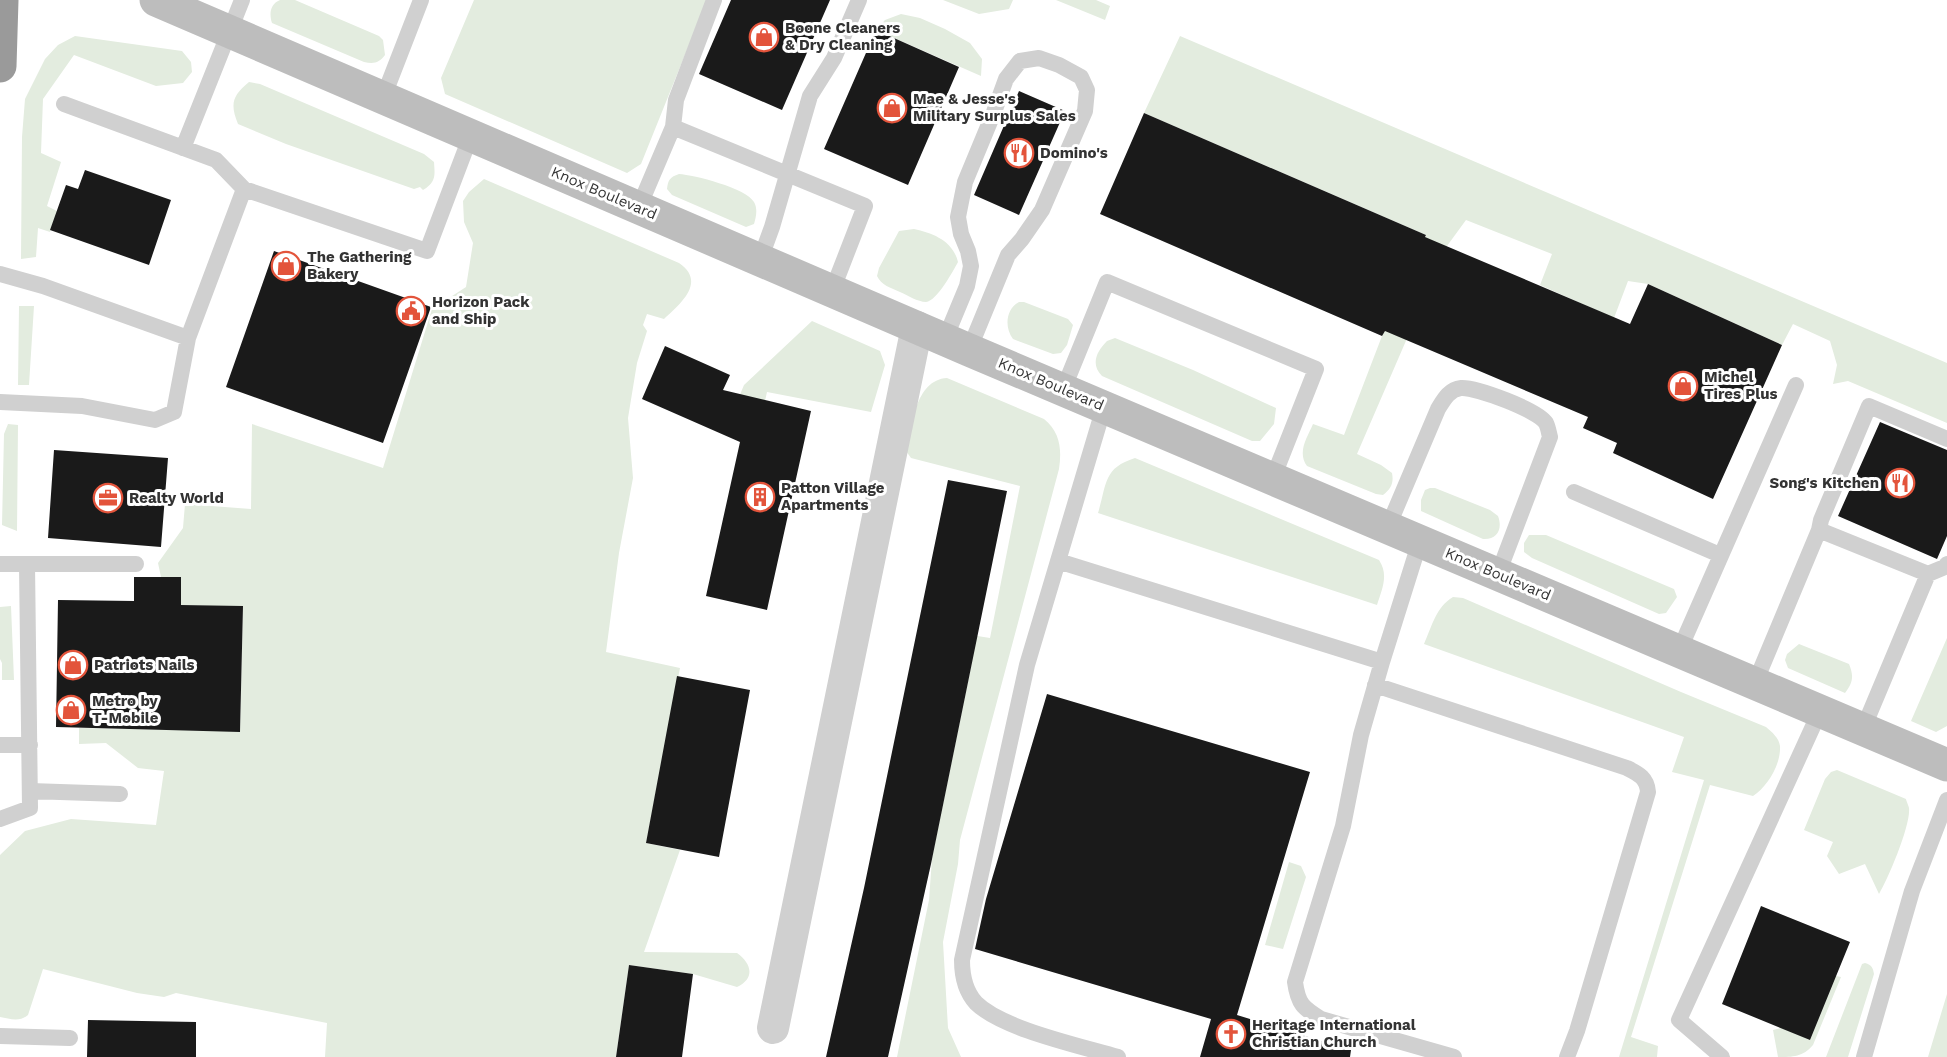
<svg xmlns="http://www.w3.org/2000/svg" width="1947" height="1057" font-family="'Work Sans',sans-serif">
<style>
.green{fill:#e3ecdf}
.building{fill:#1a1a1a}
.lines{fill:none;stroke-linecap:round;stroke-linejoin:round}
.lane{stroke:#d0d0d0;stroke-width:16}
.street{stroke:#d0d0d0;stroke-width:32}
.secondary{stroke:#bdbdbd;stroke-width:33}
.highway{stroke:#9a9a9a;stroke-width:33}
.labels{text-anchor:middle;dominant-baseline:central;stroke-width:6;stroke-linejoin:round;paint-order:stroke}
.poi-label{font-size:15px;font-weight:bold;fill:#333;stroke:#fff;text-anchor:start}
.street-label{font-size:15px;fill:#333;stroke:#fff}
</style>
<rect width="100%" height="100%" fill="#fff"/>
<path class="green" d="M 280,0 L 295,0 L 379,36 L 383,40 L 385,55 C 379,63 374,64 364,62 L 272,23 C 269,14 270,4 280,0 Z
M 474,0 L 707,0 L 641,164 L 627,173 L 445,94 L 441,78 Z
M 943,0 L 1013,0 L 1009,9 L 979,14 Z
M 1056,0 L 1096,0 L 1110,6 L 1105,20 Z
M 901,14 L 920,18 L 945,29 L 970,43 L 982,59 L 981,76 L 876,30 L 885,20 Z
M 75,36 L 182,51 L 191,62 L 192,72 L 183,83 L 156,86 L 74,55 L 43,99 L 41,153 L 61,162 L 47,206 L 57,211 L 50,232 L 38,228 L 36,257 L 21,259 L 22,137 L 25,99 L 45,59 L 58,45 Z
M 1180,36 L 1947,363 L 1947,423 L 1848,381 L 1833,384 L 1837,365 L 1830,341 L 1793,324 L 1782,345 L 1648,284 L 1628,281 L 1614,318 L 1540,285 L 1552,254 L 1466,220 L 1447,246 L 1357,454 L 1381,465 L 1392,473 C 1394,483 1391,489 1383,495 L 1376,494 L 1307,466 C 1297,452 1307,438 1313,424 L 1344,435 L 1382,336 L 1426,235 L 1144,113 Z
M 249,82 L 260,84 L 424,154 L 434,162 C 435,176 436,182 423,190 L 420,187 L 414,189 L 286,144 L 238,124 C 230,104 232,96 249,82 Z
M 679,174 C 694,175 746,188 754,202 C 758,209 756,217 754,224 L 746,227 L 672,195 L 667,189 C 668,180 670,177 679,174 Z
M 484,179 L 679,263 C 707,282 680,304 664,319 L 647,314 L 643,325 L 647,331 L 637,363 L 628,418 L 633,478 L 619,553 L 606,652 L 680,668 L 646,843 L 680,850 L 644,952 L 737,953 C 751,963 756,978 737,987 L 693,974 L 629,965 L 616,1057 L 325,1057 L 327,1023 L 176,993 L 164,997 L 137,993 L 43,969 L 28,1015 C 20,1022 10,1019 0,1017 L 0,855 L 25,831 L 71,819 L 156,825 L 164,771 L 138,768 L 106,743 L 79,744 L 79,728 L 240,731 L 243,607 L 181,605 L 181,577 L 161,577 L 158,563 L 183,528 L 185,504 L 251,509 L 252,424 L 383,468 L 432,309 L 466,287 L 473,243 L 464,222 L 463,201 L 469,192 Z
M 914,229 C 933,233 953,241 958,262 C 953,271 937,301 926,302 C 918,302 907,295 900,292 C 891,288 881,285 877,276 L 879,268 L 899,231 Z
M 1019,302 L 1024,302 L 1068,319 L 1073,325 L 1067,345 L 1061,353 L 1053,354 L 1013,339 C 1004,327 1006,309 1019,302 Z
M 19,306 L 34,306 L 29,385 L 18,385 Z
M 812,321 L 880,351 L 885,365 L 871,412 L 767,392 L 765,401 L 739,397 L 744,385 Z
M 1115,338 L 1193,370 L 1276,408 L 1274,424 L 1260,441 L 1252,441 L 1102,376 C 1090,364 1097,351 1107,341 Z
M 947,378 L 1044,419 C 1060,432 1062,449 1059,469 L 960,840 L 958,864 L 943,942 L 948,1028 L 961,1057 L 897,1057 L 929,900 L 932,858 L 972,662 L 921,627 L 990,638 L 1020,486 L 911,458 L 906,451 C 912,426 915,380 947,378 Z
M 8,424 L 18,425 L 17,531 L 2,525 L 4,434 Z
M 1135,458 L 1379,560 C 1389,575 1382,589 1377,605 L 1098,513 C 1107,484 1103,468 1135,458 Z
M 1430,488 L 1435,488 L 1490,510 L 1498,516 C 1503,529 1497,540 1483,539 L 1421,511 L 1421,500 L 1425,490 Z
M 1529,535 L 1546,535 L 1674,589 L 1677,597 L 1666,613 L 1659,614 L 1532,558 L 1524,552 L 1524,543 Z
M 1453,597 L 1463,598 L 1681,692 L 1766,727 C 1772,732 1779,738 1780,746 C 1781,765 1767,787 1753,796 L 1710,785 L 1631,1037 L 1658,1046 L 1657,1057 L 1619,1057 L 1704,780 L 1672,772 L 1684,737 L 1424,644 C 1432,626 1436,607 1453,597 Z
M 11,606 L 14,680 L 2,680 L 2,663 L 0,659 L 0,607 Z
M 1947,638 L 1947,726 L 1936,732 L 1911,721 Z
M 1799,644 L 1849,664 C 1854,676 1853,683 1845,693 L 1788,668 L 1785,660 L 1787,654 Z
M 1837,770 L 1906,799 C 1906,800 1909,807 1909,808 C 1911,825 1888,879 1879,894 L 1865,864 L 1839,874 L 1827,856 L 1833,842 L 1804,830 L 1825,779 L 1831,772 Z
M 1289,862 L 1301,866 L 1306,877 L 1283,949 L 1265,945 Z
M 1865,963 C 1872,965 1873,968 1874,974 L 1848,1057 L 1826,1057 L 1862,964 Z
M 1836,976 L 1841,977 L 1813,1045 C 1803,1057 1793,1057 1778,1057 L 1773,1030 L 1781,1028 Z
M 1947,994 L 1947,1057 L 1928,1057 Z"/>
<path class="building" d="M 731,0 L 830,0 L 782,110 L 699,74 Z
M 876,30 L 959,67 L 908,185 L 824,149 Z
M 1019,91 L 1065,111 L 1019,215 L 974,195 Z
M 1144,113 L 1426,235 L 1425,237 L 1630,324 L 1648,284 L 1782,345 L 1713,499 L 1613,453 L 1617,443 L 1583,428 L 1588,417 L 1385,331 L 1382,336 L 1100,214 Z
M 85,170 L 171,200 L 149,265 L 50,230 L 66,185 L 78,189 Z
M 274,251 L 431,307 L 383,443 L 226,387 Z
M 665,346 L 730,375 L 723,390 L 811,411 L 767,610 L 706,596 L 740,442 L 642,399 Z
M 1880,422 L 1947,450 L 1947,536 L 1937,559 L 1838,516 Z
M 54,450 L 168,458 L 161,547 L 48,538 Z
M 948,480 L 1007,491 L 931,864 L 888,1057 L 826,1057 L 864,888 Z
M 134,577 L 181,577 L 181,605 L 243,606 L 240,732 L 56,727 L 58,600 L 134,601 Z
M 677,676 L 750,690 L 719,857 L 646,843 Z
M 1047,694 L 1310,772 L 1237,1015 L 1351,1050 L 1350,1057 L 1200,1057 L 1211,1019 L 975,949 L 986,899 Z
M 1761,906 L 1850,942 L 1810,1040 L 1722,1004 Z
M 629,965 L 693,974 L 682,1057 L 616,1057 Z
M 88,1020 L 196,1022 L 196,1057 L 87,1057 Z"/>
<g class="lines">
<path class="lane" d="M 383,98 L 421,0
M 64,104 L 216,160 L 244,189 L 427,251 L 471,135
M 673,127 L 676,100 L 714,0
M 183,148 L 242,0
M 639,207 L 673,127 L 865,206 L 832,291
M 760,260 L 772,227 L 810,96 L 834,58 L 859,0
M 0,274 L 43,286 L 188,338
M 945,339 L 967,286 L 971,266 L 968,251 L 961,234 L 958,217 L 965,182 L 994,112 L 1006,79 L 1020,61 L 1039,58 L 1059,65 L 1081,77 L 1087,90 L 1085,111 L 1042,210 L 1022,239 L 1008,255 L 969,350
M 1063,390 L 1107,282 L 1316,369 L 1273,478
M 0,402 L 82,406 L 155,420 L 174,412 L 188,338 L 244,189
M 1104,407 L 1027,665 L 962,960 C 962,975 965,991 976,1003 C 1002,1029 1081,1046 1118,1057
M 1574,492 L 1720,555
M 1388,527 L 1438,409 C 1443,401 1449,389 1461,388 C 1476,387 1538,410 1546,423 C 1548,427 1549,433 1550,437 L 1498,574
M 1819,530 L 1821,520 L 1869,406 L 1947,439
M 1420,541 L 1382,662 L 1361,735 L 1343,826 L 1295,982 C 1298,1004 1303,1008 1321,1019 L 1454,1057
M 1058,561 L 1382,662
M 0,564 L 136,564
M 1928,574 L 1945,567 L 1947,564
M 1679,651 L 1796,385
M 1755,683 L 1819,530 L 1928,574 L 1863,729
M 1375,685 L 1627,768 C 1639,774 1647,778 1648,792 L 1577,1031 L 1567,1057
M 0,745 L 30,745
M 30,791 L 120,794
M 0,819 L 30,808 L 27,564
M 0,1036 L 70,1038
M 1722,1057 L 1679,1020 L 1820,711
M 1864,1057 L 1912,891 L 1947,800"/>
<path class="street" d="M 773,1028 L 917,327"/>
<path class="secondary" d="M 156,0 L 969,350 L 1947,765"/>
<path class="highway" d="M 0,66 L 2,0"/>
</g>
<defs>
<g id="shop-ring" transform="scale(1.5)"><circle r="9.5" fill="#fff" stroke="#e3543b" stroke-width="1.5"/><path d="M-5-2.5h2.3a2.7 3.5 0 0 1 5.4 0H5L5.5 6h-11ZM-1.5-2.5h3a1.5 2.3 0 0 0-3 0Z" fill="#e3543b"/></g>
<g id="restaurant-ring" transform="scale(1.5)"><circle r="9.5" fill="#fff" stroke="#e3543b" stroke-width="1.5"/><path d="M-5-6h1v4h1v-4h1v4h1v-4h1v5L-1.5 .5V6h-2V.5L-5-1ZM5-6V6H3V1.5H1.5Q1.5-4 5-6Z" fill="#e3543b"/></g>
<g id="civic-ring" transform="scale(1.5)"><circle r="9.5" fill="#fff" stroke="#e3543b" stroke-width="1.5"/><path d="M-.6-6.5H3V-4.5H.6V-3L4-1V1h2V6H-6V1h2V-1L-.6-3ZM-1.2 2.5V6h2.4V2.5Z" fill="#e3543b"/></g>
<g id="building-ring" transform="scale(1.5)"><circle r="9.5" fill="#fff" stroke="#e3543b" stroke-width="1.5"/><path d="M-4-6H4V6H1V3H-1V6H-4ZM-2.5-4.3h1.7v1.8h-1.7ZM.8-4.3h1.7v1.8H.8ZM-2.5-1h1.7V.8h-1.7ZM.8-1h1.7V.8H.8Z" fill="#e3543b"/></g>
<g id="office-ring" transform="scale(1.5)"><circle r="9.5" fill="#fff" stroke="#e3543b" stroke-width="1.5"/><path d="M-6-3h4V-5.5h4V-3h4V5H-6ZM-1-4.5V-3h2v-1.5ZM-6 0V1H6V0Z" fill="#e3543b"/></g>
<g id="church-ring" transform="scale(1.5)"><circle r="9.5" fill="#fff" stroke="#e3543b" stroke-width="1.5"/><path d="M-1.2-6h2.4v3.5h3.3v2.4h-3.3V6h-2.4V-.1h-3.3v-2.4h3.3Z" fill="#e3543b"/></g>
</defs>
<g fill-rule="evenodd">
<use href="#shop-ring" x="764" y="37"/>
<use href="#shop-ring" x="892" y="108"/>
<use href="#restaurant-ring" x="1019" y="153"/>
<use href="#shop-ring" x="286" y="266"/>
<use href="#civic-ring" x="411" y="311"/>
<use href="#shop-ring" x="1683" y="386"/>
<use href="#restaurant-ring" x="1900" y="483"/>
<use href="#building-ring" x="760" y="497"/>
<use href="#office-ring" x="108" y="498"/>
<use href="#shop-ring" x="73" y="665"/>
<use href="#shop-ring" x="71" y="710"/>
<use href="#church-ring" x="1231" y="1034"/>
</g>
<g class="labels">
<g class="poi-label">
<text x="785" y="28">Boone Cleaners<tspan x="785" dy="17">&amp; Dry Cleaning</tspan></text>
<text x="913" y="99">Mae &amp; Jesse's<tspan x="913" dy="17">Military Surplus Sales</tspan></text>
<text x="1040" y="153">Domino's</text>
<text x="307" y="257">The Gathering<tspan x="307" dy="17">Bakery</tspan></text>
<text x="432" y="302">Horizon Pack<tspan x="432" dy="17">and Ship</tspan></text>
<text x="1704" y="377">Michel<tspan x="1704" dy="17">Tires Plus</tspan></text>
<text x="1879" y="483" text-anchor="end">Song's Kitchen</text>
<text x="781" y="488">Patton Village<tspan x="781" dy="17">Apartments</tspan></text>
<text x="129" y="498">Realty World</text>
<text x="94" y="665">Patriots Nails</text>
<text x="92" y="701">Metro by<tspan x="92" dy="17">T-Mobile</tspan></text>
<text x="1252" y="1025">Heritage International<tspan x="1252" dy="17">Christian Church</tspan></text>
</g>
<g class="street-label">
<text transform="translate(604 193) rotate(23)">Knox Boulevard</text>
<text transform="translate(1051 384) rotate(23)">Knox Boulevard</text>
<text transform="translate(1498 574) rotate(23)">Knox Boulevard</text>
</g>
</g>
</svg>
